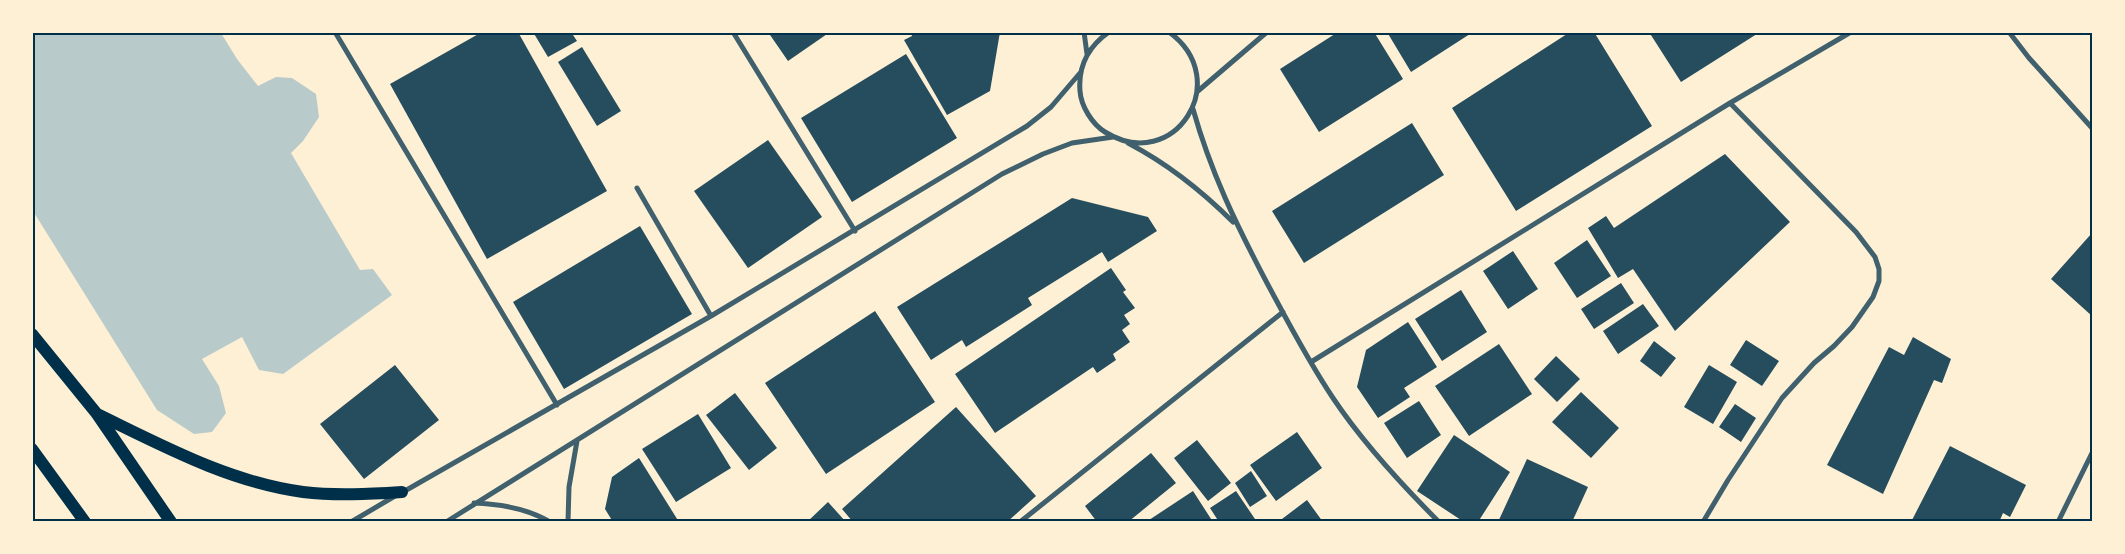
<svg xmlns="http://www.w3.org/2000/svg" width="2125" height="554" font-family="Spectral,serif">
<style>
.green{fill:#b9caca}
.building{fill:#264d5e}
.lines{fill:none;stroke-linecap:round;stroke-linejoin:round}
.minor{stroke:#3f606c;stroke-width:5}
.primary{stroke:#003049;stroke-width:12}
.neatline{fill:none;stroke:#003049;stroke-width:2}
</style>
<rect width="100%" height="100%" fill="#fdf0d5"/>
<path class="green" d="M 33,32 L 221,33 L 237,59 L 258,86 L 276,77 L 292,78 L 316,94 L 319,117 L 303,141 L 291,153 L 360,270 L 373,269 L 392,295 L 283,374 L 259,370 L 242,337 L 202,359 L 219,386 L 226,413 L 212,432 L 194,434 L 157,410 L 33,211 Z"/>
<path class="building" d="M 482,32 L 518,32 L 607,191 L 487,259 L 390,84 Z
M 533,32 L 571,32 L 577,41 L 548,57 Z
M 768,32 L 830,32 L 788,61 Z
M 911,32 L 1000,32 L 990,91 L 947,115 L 904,40 L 912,36 Z
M 1338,32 L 1374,32 L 1403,79 L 1319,132 L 1280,69 Z
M 1387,32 L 1473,32 L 1411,72 Z
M 1570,32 L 1594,32 L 1652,126 L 1516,211 L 1452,108 Z
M 1649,32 L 1760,32 L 1681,82 Z
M 582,47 L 621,111 L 597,126 L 558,62 Z
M 906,54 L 957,138 L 852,202 L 801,118 Z
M 1412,123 L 1444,175 L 1304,263 L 1272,211 Z
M 768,140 L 822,217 L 748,268 L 694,191 Z
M 1725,154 L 1790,222 L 1675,331 L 1633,269 L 1618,278 L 1588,228 L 1606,216 L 1614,228 Z
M 1072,198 L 1148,217 L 1157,231 L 1108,262 L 1102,252 L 1028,298 L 1032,305 L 966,347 L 962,340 L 931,360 L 897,307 Z
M 640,226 L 692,314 L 564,389 L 513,302 Z
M 2092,233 L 2092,316 L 2051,279 Z
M 1587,240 L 1611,276 L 1577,298 L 1554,263 Z
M 1513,251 L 1538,289 L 1508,309 L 1483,271 Z
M 1111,268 L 1126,290 L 1123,292 L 1135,308 L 1124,315 L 1130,324 L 1122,330 L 1130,342 L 1113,354 L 1116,360 L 1097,373 L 1093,367 L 995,433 L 955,374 Z
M 1621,283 L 1634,303 L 1594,329 L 1581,309 Z
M 1461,290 L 1487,332 L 1442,361 L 1415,319 Z
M 1643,304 L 1659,326 L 1618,354 L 1603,331 Z
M 875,311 L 935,402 L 826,474 L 765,383 Z
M 1408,322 L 1437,367 L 1404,388 L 1410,397 L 1378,418 L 1357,387 L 1366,350 Z
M 1913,337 L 1951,359 L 1942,383 L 1934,380 L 1883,494 L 1827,465 L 1889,347 L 1904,355 Z
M 1746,340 L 1779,361 L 1762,386 L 1730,365 Z
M 1654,341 L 1676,358 L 1661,377 L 1640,361 Z
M 1499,344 L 1532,394 L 1469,436 L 1435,386 Z
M 1556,356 L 1580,379 L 1557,402 L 1534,379 Z
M 395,365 L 439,420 L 364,479 L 320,424 Z
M 1709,365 L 1737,382 L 1713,424 L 1684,407 Z
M 1581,392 L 1619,428 L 1591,458 L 1552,422 Z
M 735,393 L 777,448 L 749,470 L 706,415 Z
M 1419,401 L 1441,435 L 1407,458 L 1384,423 Z
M 1735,404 L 1756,418 L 1741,442 L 1719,427 Z
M 956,407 L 1036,496 L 1007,522 L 853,522 L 842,509 Z
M 698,414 L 731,468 L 676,502 L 642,449 Z
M 1297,432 L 1322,468 L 1276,501 L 1250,465 Z
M 1454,435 L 1510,472 L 1478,522 L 1464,522 L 1417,491 Z
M 1197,440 L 1231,483 L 1208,501 L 1174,458 Z
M 1950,446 L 2026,485 L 2010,517 L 2003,513 L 2000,520 L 2003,522 L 1911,522 Z
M 1151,453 L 1176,483 L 1128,522 L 1097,522 L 1085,506 Z
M 639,458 L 679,522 L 613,522 L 605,509 L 612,477 Z
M 1527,459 L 1588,487 L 1572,522 L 1498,522 Z
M 1251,471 L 1267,496 L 1250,507 L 1235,483 Z
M 1193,491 L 1213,522 L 1146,522 Z
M 1236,491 L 1257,522 L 1219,522 L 1210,508 Z
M 1307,500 L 1323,522 L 1278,522 Z
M 828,502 L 846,522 L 807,522 Z"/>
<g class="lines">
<path class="minor" d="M 335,32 L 557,405
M 733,32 L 855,231
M 1084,32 L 1087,54
M 1109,32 C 1089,46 1078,66 1080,91 C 1081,106 1092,124 1105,132 C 1174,175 1235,80 1169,32
M 2009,32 L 2029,58 L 2092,128
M 1198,91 L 1267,32
M 1193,109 C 1211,173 1236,224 1267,283 C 1288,322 1308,361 1333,398 C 1363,443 1400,483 1439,522
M 1128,143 C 1168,164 1201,190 1233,222
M 637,188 L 711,316
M 1311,362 L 1730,103 L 1851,32
M 403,492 L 711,316 L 1027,126 L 1051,107 L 1080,73
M 474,503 C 500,504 527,508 550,522
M 351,522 L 395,496
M 446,522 L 1002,174 L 1043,154 L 1072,143 L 1113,137
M 568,522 L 569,487 L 577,441
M 1020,522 L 1283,312
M 1703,522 L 1728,480 L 1782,398 L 1814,363 L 1834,346 L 1852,327 L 1873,297 L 1879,281 L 1879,269 L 1875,257 L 1856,232 L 1730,103
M 2058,522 L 2092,453"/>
<path class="primary" d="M 32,334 L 97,414 L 171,522
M 97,414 C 163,446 229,482 303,492 C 336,496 370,494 402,492
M 32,449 L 85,522"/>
</g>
<rect width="2125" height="554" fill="none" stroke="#fdf0d5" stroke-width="68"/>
<rect x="34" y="34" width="2057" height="486" class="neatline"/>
</svg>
